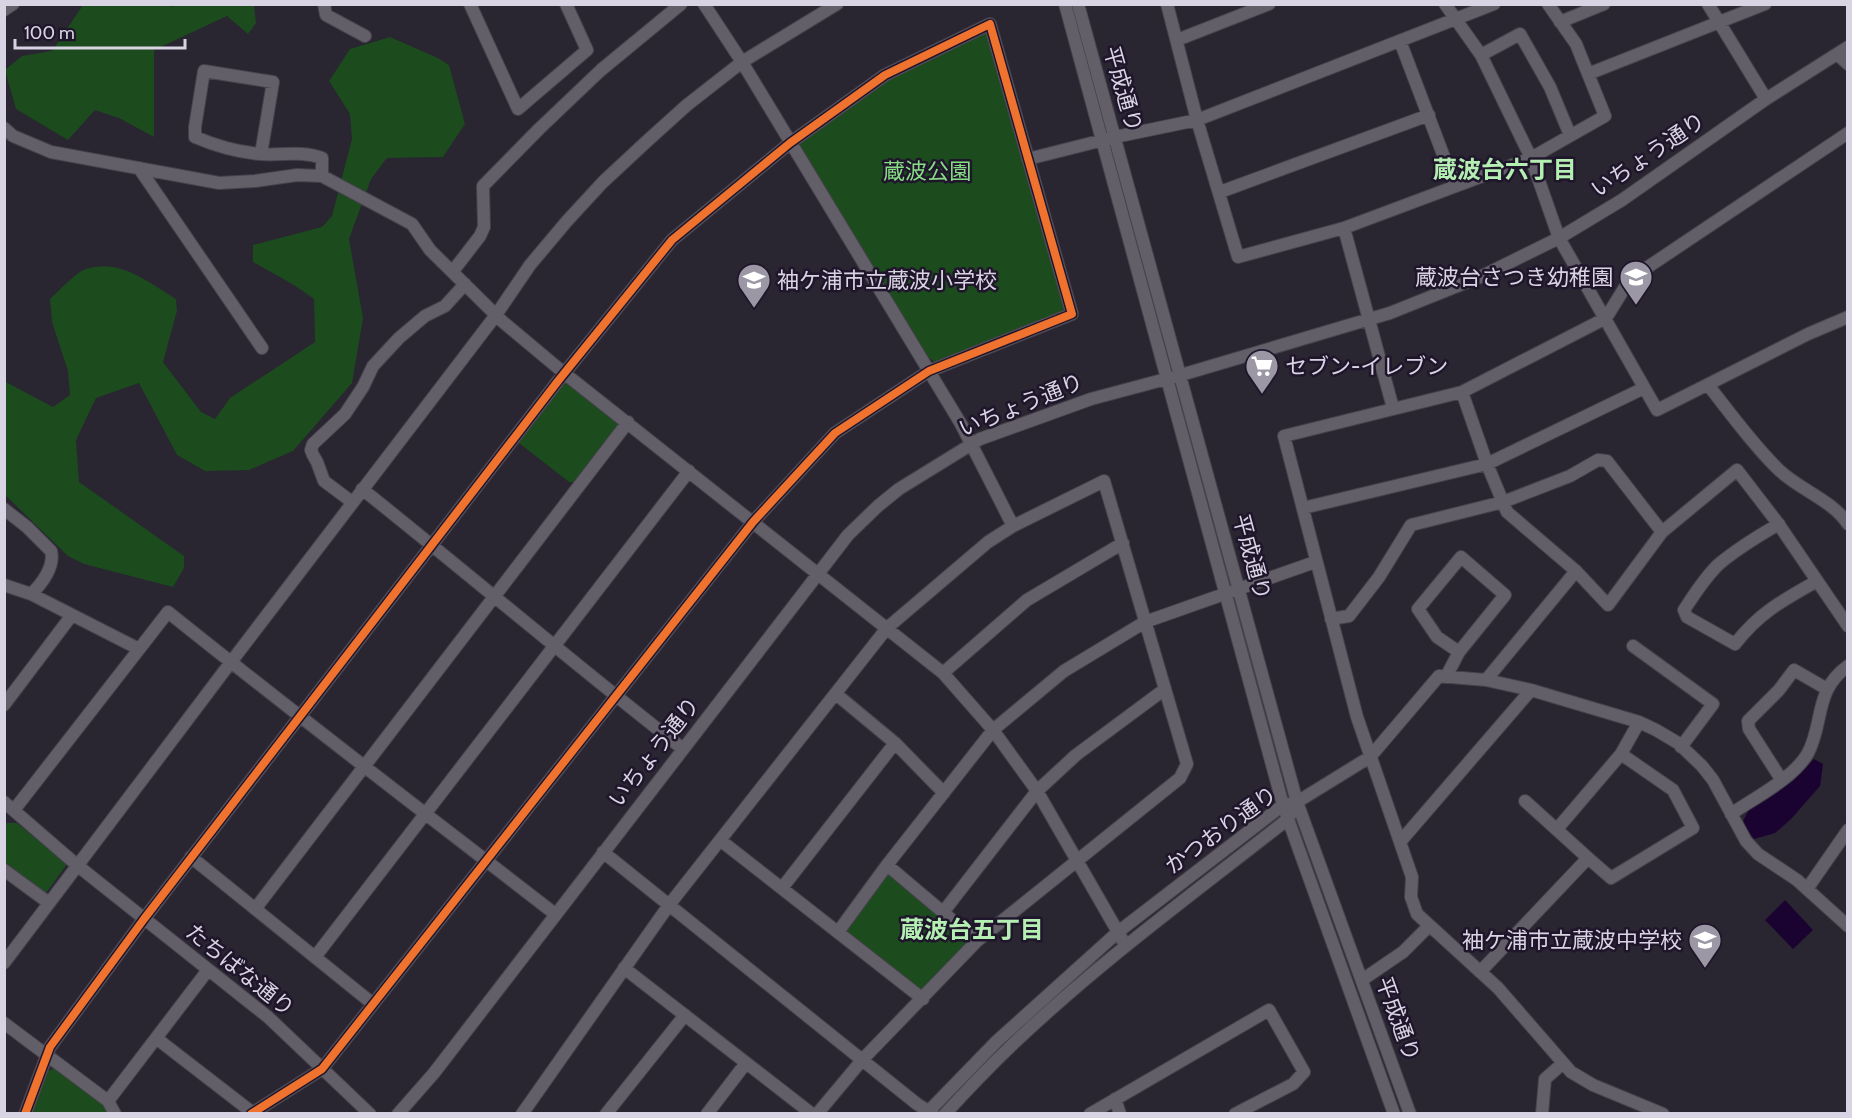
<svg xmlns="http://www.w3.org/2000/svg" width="1852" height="1118" font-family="Cabin,'Noto Sans JP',sans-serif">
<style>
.green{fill:#1c4b1e}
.water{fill:#1a0330}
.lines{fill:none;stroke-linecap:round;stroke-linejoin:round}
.minor-casing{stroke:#46424c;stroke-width:14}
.minor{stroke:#625f68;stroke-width:12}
.cycleway-casing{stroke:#1f162c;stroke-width:11}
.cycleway{stroke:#ef722f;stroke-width:8}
.labels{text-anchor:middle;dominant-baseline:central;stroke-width:5;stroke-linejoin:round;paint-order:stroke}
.street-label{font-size:22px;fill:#d9d4e3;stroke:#1f162c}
.park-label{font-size:22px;fill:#87dc85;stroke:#1f162c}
.poi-label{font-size:22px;fill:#d9d4e3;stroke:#1f162c;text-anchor:end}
.neighbourhood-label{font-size:24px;font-weight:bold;fill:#b4eeb2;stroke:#1f162c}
</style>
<rect width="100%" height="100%" fill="#292531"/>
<path class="green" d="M 167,5 L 172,7 L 176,4 L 254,5 L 256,23 L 248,34 L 227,16 L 154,50 L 154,137 L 119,118 L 95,110 L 68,140 L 16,109 L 5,70 L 22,56 L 52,51 L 83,5 Z
M 990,24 L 1072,314 L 937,364 L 927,356 L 790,143 L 885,75 Z
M 390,37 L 438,58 L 449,65 L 465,124 L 443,157 L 387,158 L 371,179 L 349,239 L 363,318 L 352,383 L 293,451 L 249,470 L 205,471 L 177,455 L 139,383 L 96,398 L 76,440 L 79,482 L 184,556 L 184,568 L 173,587 L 84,564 L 68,556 L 5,495 L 4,381 L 53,407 L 70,395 L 68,371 L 52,322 L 50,299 C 58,292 76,272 86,269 C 120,258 148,282 176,299 L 177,311 L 163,362 L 201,412 L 215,419 L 230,398 L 315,342 L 314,299 L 294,285 L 253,262 L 253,245 L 322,227 L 332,216 L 352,139 L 350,114 L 329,81 L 350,49 Z
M 567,384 L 617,421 L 619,427 L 577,482 L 569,482 L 519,443 L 518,437 L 557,385 Z
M 7,823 L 17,823 L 67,864 L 44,896 L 5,867 L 4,826 Z
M 887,865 L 977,941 L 923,999 L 838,932 Z
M 56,1067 L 103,1103 L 108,1113 L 29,1114 L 44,1073 Z"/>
<path class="water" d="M 1814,759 L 1823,764 L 1820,786 L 1791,819 L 1775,833 L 1754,839 L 1742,823 L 1750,808 L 1793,781 Z
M 1785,900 L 1813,930 L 1793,949 L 1765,920 Z"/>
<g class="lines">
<g class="minor-casing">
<path id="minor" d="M 324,4 L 326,15 L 365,36
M 470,4 L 518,109 L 587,50 L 566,4
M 704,4 L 742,62 L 961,424 L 1013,526
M 1065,4 L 1283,805 L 1394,1114
M 1078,4 L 1297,802 L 1410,1114
M 1167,4 L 1197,120 L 1238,257 L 1344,228 L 1531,158 L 1605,116 L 1576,44 L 1548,4
M 1445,4 L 1481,55 L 1531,158 L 1559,238 L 1657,410 L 1808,334 L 1848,317
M 1708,4 L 1766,99
M 4,10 L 13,4
M 1560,22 L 1604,4
M 1177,40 L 1269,4
M 1400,41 L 1455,186
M 1837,54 L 1848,64
M 1481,55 L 1520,34 L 1550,87 L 1570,135
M 1588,74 L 1765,4
M 4,128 L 13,136 L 51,152 L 219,183 L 255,181 L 297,175 L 322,176 L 412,224 L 430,250 L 503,322 L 564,373 L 943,673 L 993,730 L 1037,791 L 1126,946
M 261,154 L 273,82 L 204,71 L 195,127 L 195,137 C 216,146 237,152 260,154 C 281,156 301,150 322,158 L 322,176
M 1028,159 L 1115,137 L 1197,120 L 1494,4
M 139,168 L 262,348
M 1220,192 L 1429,115
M 1344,228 L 1393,408
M 453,271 L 480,236 L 484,227 L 483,186 L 539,129 L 601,70 L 681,4
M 1708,385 C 1731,414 1753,445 1779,470 C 1800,490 1832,500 1848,524
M 1462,392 L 1487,464 L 1507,512 L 1576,571 L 1608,605 L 1662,532 L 1737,470 L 1777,522 L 1848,626
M 362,489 C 470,575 574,664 683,749
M 352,502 L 324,481 L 317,462 L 313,455 L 311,450 L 313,444 L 345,414 L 363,387 L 373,366 L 399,338 L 425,316 L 445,306 L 465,284
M 1303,508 L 1487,464 L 1644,388
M 4,509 L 27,527 L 51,551 C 55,566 42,584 31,594
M 1779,524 C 1758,536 1737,549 1719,564 C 1705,577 1694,595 1684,610 L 1687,617 L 1735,644 C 1759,613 1783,600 1817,581
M 4,585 L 31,594 L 139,649
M 1331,619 L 1349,616 L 1379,577 L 1411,525 L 1503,502 L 1570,476 L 1598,460 L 1607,461 L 1662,532
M 1633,646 L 1713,704 L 1681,747
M 943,673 L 1027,600 L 1123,543
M 1446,677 L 1459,652 L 1505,595 L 1461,557 L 1418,609 L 1437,637 L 1459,652
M 1486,680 L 1576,571
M 836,694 L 895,743 L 944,793
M 4,705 L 72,615
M 1781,779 L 1749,729 L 1748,721 L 1779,690 L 1794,670 L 1827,689
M 1525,801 L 1588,858
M 4,802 L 78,866 L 268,1017 L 370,1114
M 14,810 L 168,612 C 295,714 426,814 555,914
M 1731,814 C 1754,798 1794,778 1808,753 C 1824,723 1814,690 1848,666
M 1557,829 L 1621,754
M 720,840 L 923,999
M 1400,842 L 1531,690
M 603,852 L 917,1104 L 933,1114
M 191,857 L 373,1004
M 887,865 L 977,941
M 4,870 L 49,903
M 782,888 L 895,743
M 1807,889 L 1848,830
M 255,909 L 628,422
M 944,911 L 1037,791 L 1076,755 L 1165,689
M 838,932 L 887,865 L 993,730 L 1064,671 L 1145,622 L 1315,562
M 315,957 L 689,471
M 4,963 L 231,662 L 496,315 L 530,265 L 567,221 L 603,182 L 646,142 L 687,105 L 742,62 L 837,4
M 624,968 L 812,1114
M 1480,972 L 1588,858 L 1611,878 L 1693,828 L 1673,790 L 1621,754 L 1639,722
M 1362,980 L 1403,952 L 1429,926
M 4,1023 L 108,1101 L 115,1114
M 156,1038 L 253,1113
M 1115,1099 L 1120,1114
M 108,1101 L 208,970
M 25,1114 L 50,1047 L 144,919 L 558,381 L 672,240 L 790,143 L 885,75 L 990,24 L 1072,314 L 929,371 L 835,433 L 753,522 L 322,1069 L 251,1114
M 398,1114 L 434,1073 L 848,535 L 878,506 L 899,489 L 980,439 L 1091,399 L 1181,375 L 1390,313 L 1480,277 L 1559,238 L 1622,200 L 1766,99 L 1848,47
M 522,1114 L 669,905 L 887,628 L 988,542 L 1013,526 L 1104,481 L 1187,764 L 1180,778 L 977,941 L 863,1059 L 817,1114
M 606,1114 L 685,1015
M 707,1114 L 746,1063
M 926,1114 L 997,1041 L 1118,932 L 1283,805 L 1297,802 L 1370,757 L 1439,676 L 1486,680 L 1531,690 L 1639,722 L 1656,730 L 1678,743 L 1702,766 L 1713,780 L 1746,841 L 1758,854 L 1797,880 L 1848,926
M 945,1114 C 967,1090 989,1067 1012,1045 C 1098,963 1195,892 1288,819 L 1291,813
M 1090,1114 L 1269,1010 L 1304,1072 L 1293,1084 L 1235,1114
M 1542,1114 L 1545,1079 L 1562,1064
M 1663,1114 L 1593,1085 L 1571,1072 L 1498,988 L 1417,914 L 1411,897 L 1412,877 L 1357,717 L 1284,436 L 1462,392 L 1606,318 L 1630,279 L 1848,133"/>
</g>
<use href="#minor" class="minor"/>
<g class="cycleway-casing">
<path id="cycleway" d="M 25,1114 L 50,1047 L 144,919 L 558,381 L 672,240 L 790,143 L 885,75 L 990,24 L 1072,314 L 929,371 L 835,433 L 753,522 L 322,1069 L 251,1114"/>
</g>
<use href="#cycleway" class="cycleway"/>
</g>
<defs>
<g id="school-pin" transform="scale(1.725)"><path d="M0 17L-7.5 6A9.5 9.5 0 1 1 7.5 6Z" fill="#9b97a5" stroke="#1f162c"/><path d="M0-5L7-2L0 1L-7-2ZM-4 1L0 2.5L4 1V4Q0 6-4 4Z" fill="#fff"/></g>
<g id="supermarket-pin" transform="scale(1.725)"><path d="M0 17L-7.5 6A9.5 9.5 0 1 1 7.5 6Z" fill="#9b97a5" stroke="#1f162c"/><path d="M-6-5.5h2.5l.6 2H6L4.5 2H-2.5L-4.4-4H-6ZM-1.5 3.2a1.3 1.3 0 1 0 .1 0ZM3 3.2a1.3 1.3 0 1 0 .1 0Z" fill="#fff"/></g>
</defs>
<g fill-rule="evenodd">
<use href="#school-pin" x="1636" y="277"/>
<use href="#school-pin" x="754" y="280"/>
<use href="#supermarket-pin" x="1262" y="366"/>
<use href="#school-pin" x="1705" y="940"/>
</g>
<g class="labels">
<g class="street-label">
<text transform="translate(1123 89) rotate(74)">平成通り</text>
<text transform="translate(1648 155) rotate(-34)">いちょう通り</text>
<text transform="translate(1021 405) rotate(-22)">いちょう通り</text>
<text transform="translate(1252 557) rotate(75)">平成通り</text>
<text transform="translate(654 752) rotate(-52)">いちょう通り</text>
<text transform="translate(1221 830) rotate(-36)">かつおり通り</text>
<text transform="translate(240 970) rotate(39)">たちばな通り</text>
<text transform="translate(1398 1019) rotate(70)">平成通り</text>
</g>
<g class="park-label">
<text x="927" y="171">蔵波公園</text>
</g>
<g class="poi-label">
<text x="1613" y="277">蔵波台さつき幼稚園</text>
<text x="777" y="280" text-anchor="start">袖ケ浦市立蔵波小学校</text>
<text x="1285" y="366" text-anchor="start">セブン-イレブン</text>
<text x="1682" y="940">袖ケ浦市立蔵波中学校</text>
</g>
<g class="neighbourhood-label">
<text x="1505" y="169">蔵波台六丁目</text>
<text x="972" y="929">蔵波台五丁目</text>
</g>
</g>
<rect width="1852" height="1118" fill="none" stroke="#d9d4e3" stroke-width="12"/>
<path d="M15 39v9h170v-9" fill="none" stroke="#d9d4e3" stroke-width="3"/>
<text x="24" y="39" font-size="18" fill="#d9d4e3" stroke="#1f162c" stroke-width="4.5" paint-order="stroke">100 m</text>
</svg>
